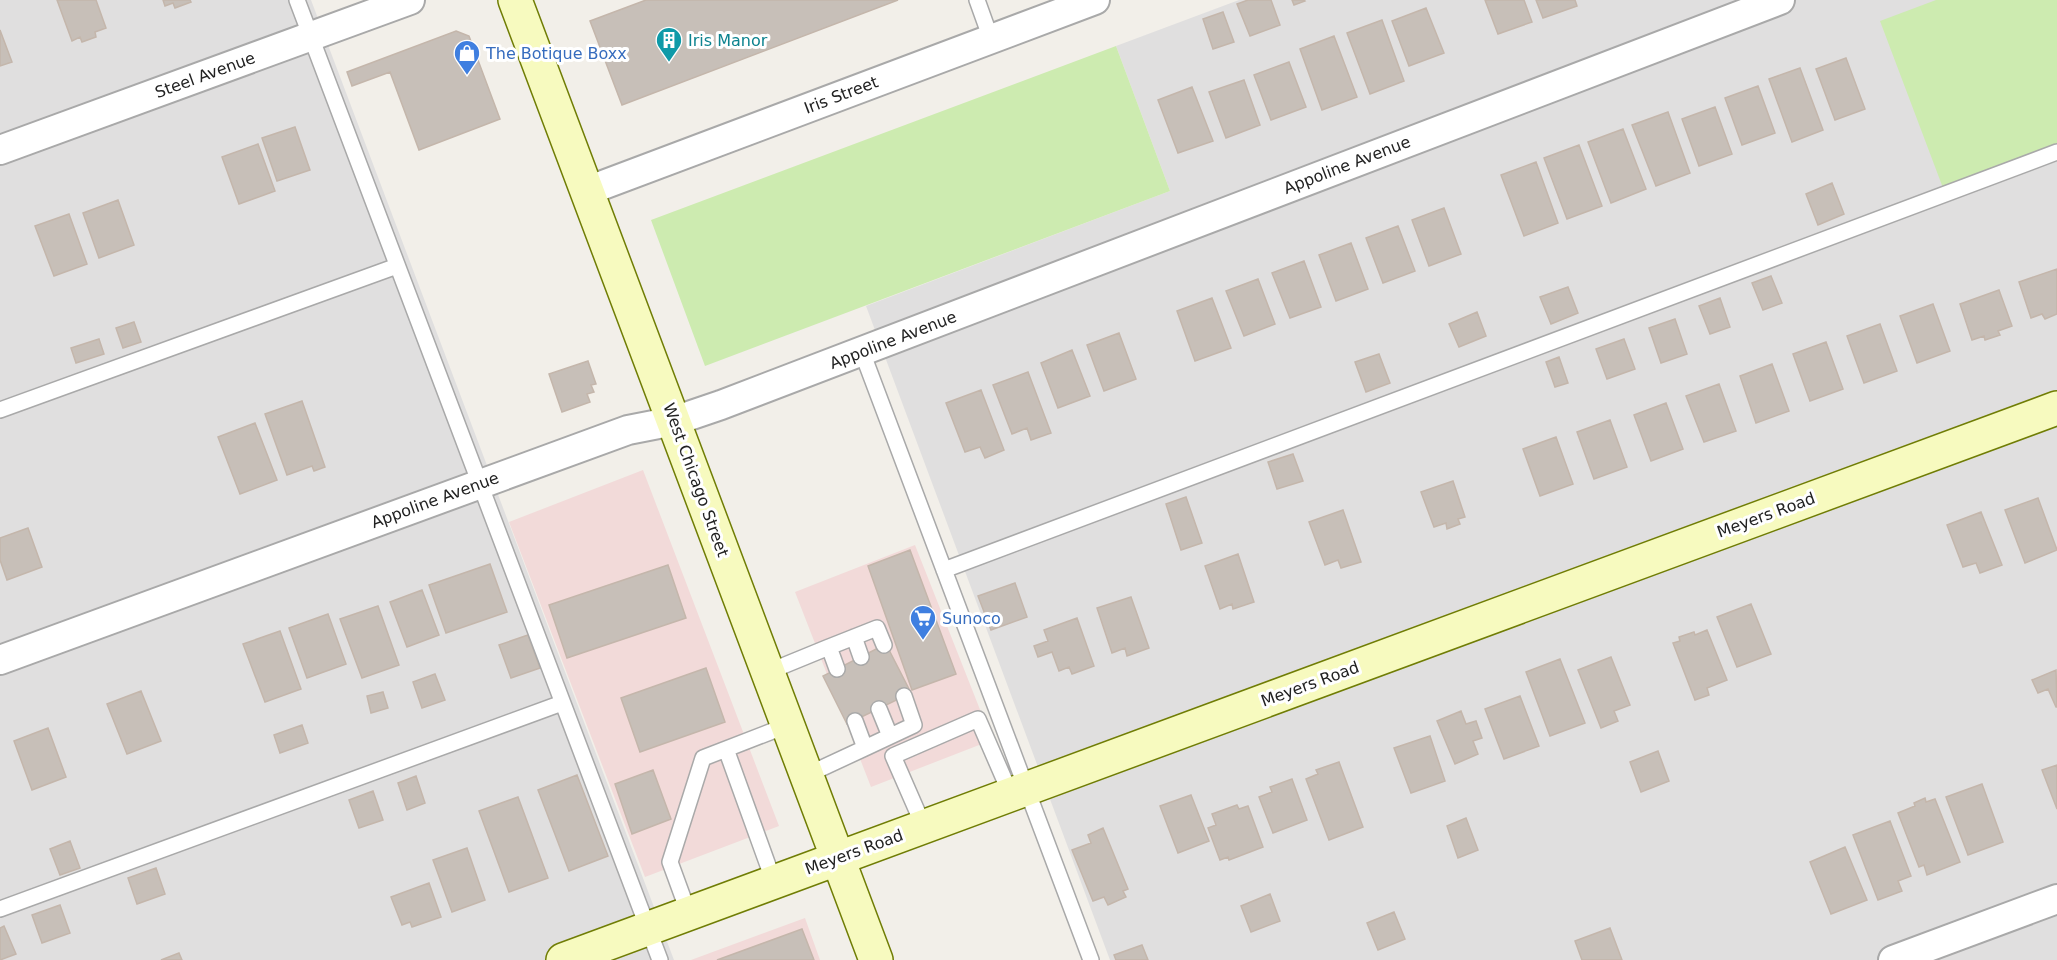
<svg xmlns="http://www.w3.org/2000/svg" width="2057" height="960" font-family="'DejaVu Sans',sans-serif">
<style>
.residential{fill:#e0dfdf}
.commercial{fill:#f2dad9}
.grass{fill:#cdebb0}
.building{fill:#c7bfb8;stroke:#c4b6ab;stroke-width:1.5}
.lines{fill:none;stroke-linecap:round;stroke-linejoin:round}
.lane-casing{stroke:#a9a9a9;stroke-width:18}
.street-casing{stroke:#a9a9a9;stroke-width:32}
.secondary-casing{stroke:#707d05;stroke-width:36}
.lane{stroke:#fff;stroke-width:15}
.street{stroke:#fff;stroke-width:28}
.secondary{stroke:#f7fabf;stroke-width:33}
.labels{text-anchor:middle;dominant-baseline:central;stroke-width:6;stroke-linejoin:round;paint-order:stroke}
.culture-label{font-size:16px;fill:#0d838f;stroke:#fff;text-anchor:start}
.shop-label{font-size:16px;fill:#366cbe;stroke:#fff;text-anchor:start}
.street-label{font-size:16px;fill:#222;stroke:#fff}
</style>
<rect width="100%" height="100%" fill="#f2efe9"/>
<path class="residential" d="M 0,0 L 311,0 L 674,960 L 0,960 Z
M 1239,0 L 2057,0 L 2057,960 L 1110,960 L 866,306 L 1170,191 L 1116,46 Z"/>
<path class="commercial" d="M 643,470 L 779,826 L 645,877 L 509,522 Z
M 915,545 L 992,740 L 871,787 L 795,592 Z
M 805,918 L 820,960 L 691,960 Z"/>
<path class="grass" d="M 1936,0 L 2057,0 L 2057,145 L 1943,188 L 1880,21 Z
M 1116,46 L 1170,191 L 705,366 L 651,220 Z"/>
<path class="building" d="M 57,0 L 96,0 L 106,28 L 95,32 L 96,37 L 82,42 L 80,37 L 72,41 Z
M 163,0 L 190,0 L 191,2 L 175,8 L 173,3 L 165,6 Z
M 646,0 L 898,0 L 622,105 L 590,21 Z
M 1248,0 L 1271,0 L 1280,25 L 1250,36 L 1237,4 Z
M 1292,0 L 1304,0 L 1305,1 L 1294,5 Z
M 1485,0 L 1524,0 L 1532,22 L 1498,34 Z
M 1536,0 L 1575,0 L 1577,6 L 1543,18 Z
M 1426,8 L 1444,53 L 1409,66 L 1392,21 Z
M 1223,12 L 1234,42 L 1213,49 L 1203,19 Z
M 1382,20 L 1404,81 L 1370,94 L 1347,33 Z
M 0,30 L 12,62 L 0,66 Z
M 456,31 L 469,36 L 500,119 L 419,150 L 390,72 L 352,86 L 347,72 Z
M 1334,36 L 1357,97 L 1322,110 L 1300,49 Z
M 1846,58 L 1865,109 L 1835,120 L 1816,69 Z
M 1289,62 L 1306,107 L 1271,120 L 1254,75 Z
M 1800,68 L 1823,130 L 1792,142 L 1769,79 Z
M 1244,80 L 1260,125 L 1226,138 L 1209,92 Z
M 1758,86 L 1775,133 L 1742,145 L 1725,98 Z
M 1192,87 L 1213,141 L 1178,153 L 1158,100 Z
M 1715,107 L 1732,154 L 1699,166 L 1682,119 Z
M 1668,112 L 1690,173 L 1656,186 L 1632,125 Z
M 295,127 L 310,170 L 277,181 L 262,138 Z
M 1623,129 L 1646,189 L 1611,203 L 1588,142 Z
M 258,144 L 275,191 L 239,204 L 222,157 Z
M 1579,145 L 1602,206 L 1567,219 L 1544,158 Z
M 1536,162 L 1558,223 L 1524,236 L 1501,175 Z
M 1832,183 L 1844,214 L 1818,225 L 1806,194 Z
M 118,200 L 134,245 L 99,258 L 83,213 Z
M 1444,208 L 1461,254 L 1429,266 L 1412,220 Z
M 69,214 L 87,264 L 54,276 L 35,226 Z
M 1398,226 L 1415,271 L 1383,283 L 1366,238 Z
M 1351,243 L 1368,289 L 1336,301 L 1319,255 Z
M 1304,261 L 1321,307 L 1290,318 L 1272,273 Z
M 2057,269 L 2057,314 L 2045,319 L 2042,314 L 2031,318 L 2019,282 Z
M 1771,276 L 1782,303 L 1763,310 L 1752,283 Z
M 1258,279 L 1275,324 L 1244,336 L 1226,291 Z
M 1568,287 L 1578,313 L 1551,324 L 1540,297 Z
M 1999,290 L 2012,326 L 1998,331 L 2000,335 L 1985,340 L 1984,336 L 1972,340 L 1960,304 Z
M 1212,298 L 1231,348 L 1195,361 L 1177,311 Z
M 1720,298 L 1730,327 L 1710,334 L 1699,306 Z
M 1933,304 L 1950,351 L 1917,363 L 1900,316 Z
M 1477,312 L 1486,336 L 1459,347 L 1449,324 Z
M 1675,319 L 1687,354 L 1661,363 L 1649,328 Z
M 134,322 L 141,342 L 123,348 L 116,328 Z
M 1880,324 L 1897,371 L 1864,383 L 1847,336 Z
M 1119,333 L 1136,379 L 1104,391 L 1087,345 Z
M 99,339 L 104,354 L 76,363 L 71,348 Z
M 1624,339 L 1635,369 L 1607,379 L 1596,349 Z
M 1826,342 L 1843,389 L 1810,401 L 1793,354 Z
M 1072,350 L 1090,396 L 1058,408 L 1041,363 Z
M 1379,354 L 1390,383 L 1366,392 L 1355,362 Z
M 1559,357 L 1568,383 L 1555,387 L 1546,362 Z
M 588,361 L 596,384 L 591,385 L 594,392 L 587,394 L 590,402 L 562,412 L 549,374 Z
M 1772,364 L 1789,411 L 1756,423 L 1740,376 Z
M 1028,372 L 1051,433 L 1031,440 L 1027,428 L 1012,434 L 993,385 Z
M 1719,384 L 1736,431 L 1704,442 L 1686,396 Z
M 981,390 L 1004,450 L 985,458 L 980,447 L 965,452 L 946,403 Z
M 302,401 L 325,467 L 314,471 L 312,466 L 287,475 L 265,414 Z
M 1666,403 L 1683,449 L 1651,461 L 1634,415 Z
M 1610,420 L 1627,467 L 1594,479 L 1577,432 Z
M 255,423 L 277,480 L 240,494 L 218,437 Z
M 1556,437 L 1573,484 L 1540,496 L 1523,449 Z
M 1293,454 L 1303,481 L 1277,489 L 1268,462 Z
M 1453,481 L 1465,517 L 1458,519 L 1460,524 L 1447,529 L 1446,523 L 1434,527 L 1421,492 Z
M 1186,497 L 1202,543 L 1181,550 L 1166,504 Z
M 2038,498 L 2057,550 L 2025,563 L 2005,510 Z
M 1343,510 L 1361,562 L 1341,568 L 1338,560 L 1325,565 L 1309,522 Z
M 1981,512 L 2002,565 L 1980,573 L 1976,563 L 1963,567 L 1947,525 Z
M 28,528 L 42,567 L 7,580 L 0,560 L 0,538 Z
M 910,550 L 956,674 L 912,690 L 868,566 Z
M 1238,554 L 1254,602 L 1233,609 L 1232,604 L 1220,609 L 1205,566 Z
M 490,564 L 507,612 L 446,633 L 429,585 Z
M 668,565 L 686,618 L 567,658 L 549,605 Z
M 1015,583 L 1027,617 L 991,630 L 978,596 Z
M 422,590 L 439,635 L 407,647 L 390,602 Z
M 1131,597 L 1149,648 L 1127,656 L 1125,648 L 1112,653 L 1097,608 Z
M 1751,604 L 1771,654 L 1737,667 L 1717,617 Z
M 378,606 L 399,665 L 362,678 L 340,619 Z
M 328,614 L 346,664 L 307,678 L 289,628 Z
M 1077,618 L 1094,666 L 1072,674 L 1069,667 L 1059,671 L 1052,652 L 1038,657 L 1034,646 L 1048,641 L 1044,630 Z
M 1707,630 L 1727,680 L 1707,688 L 1709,695 L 1695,700 L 1673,643 L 1680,641 L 1679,637 L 1694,632 L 1695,635 Z
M 280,631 L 301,689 L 265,702 L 243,644 Z
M 528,635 L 540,668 L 511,678 L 499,645 Z
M 886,644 L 911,693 L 847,724 L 823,676 Z
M 1611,657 L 1630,705 L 1614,711 L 1618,721 L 1601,728 L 1578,670 Z
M 1560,659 L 1585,723 L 1550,736 L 1526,672 Z
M 706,668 L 725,722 L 640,752 L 621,698 Z
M 2056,670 L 2057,707 L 2056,707 L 2048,689 L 2038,693 L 2032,680 Z
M 435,674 L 445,700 L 422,708 L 413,682 Z
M 141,691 L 161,741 L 127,754 L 107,704 Z
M 383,692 L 388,708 L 371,713 L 367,696 Z
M 1520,696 L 1539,746 L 1504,759 L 1485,709 Z
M 1461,711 L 1466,724 L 1476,721 L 1482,738 L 1473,741 L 1478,754 L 1455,764 L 1437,721 Z
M 302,725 L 308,743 L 280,753 L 274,735 Z
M 48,728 L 66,777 L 32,790 L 14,741 Z
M 1430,736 L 1445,781 L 1411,793 L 1394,748 Z
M 1658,751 L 1669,781 L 1641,792 L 1630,762 Z
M 1339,762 L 1363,827 L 1329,840 L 1306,779 L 1318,774 L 1316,770 Z
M 2057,765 L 2057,809 L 2042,770 Z
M 653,770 L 671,819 L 632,834 L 615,784 Z
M 577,775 L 608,856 L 569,871 L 538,790 Z
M 416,776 L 425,803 L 407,810 L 398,783 Z
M 1292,779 L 1307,820 L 1273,833 L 1259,797 L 1272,792 L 1270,787 Z
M 1982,784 L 2003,842 L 1968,855 L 1946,797 Z
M 373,791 L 383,820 L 359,828 L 349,800 Z
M 1191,795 L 1209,841 L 1178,853 L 1160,806 Z
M 518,797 L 548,878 L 509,892 L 479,811 Z
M 1925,798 L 1926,802 L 1935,799 L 1960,862 L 1927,875 L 1924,865 L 1919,867 L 1898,813 L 1915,806 L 1914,803 Z
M 1237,805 L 1239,809 L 1248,806 L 1263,847 L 1229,860 L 1228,857 L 1220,860 L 1208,828 L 1216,825 L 1212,814 Z
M 1466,818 L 1478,850 L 1458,858 L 1447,826 Z
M 1890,821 L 1911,876 L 1898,881 L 1902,891 L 1878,900 L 1853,835 Z
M 1103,828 L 1128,889 L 1123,891 L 1126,897 L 1108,905 L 1104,897 L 1093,901 L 1072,850 L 1091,843 L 1088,835 Z
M 70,841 L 80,868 L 60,875 L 50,849 Z
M 1845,847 L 1867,900 L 1831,914 L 1810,862 Z
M 467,848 L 485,900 L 452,912 L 433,860 Z
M 156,868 L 165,894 L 137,904 L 128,878 Z
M 429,883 L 441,917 L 412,927 L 410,922 L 402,925 L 391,897 Z
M 1270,894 L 1280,921 L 1251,932 L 1241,906 Z
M 60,905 L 70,933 L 42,943 L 32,915 Z
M 1394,912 L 1405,939 L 1378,950 L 1367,923 Z
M 4,926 L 16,954 L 0,960 L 0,928 Z
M 1610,928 L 1622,960 L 1582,960 L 1575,941 Z
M 802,929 L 814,960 L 717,960 Z
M 1142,945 L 1148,960 L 1116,960 L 1114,955 Z
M 179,953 L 182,960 L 161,960 Z"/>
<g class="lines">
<g class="lane-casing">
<path id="lane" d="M 297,0 L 660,960
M 977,0 L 991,39
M 862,352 L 1091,960
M 0,410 L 397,266
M 944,570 L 2057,152
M 854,637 L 861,657
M 829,647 L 877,628 L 884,645
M 768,672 L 829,647 L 837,669
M 879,709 L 890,736
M 865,748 L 914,725 L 904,696
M 726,749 L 774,882
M 807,775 L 865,748 L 855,721
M 924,827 L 893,756 L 978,719 L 1011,795
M 0,909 L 562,703
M 689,914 L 670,862 L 703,758 L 788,725"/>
</g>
<g class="street-casing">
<path id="street" d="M 0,150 L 410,0
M 587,191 L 1095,0
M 0,660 L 628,430 L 674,421 L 721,405 L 1780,0
M 1893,960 L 2057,899"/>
</g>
<g class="secondary-casing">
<path id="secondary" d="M 515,0 L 876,960
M 563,960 L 2057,408"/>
</g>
<use href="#lane" class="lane"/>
<use href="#street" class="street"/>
<use href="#secondary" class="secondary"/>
</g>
<defs>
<g id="building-pin" transform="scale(1.35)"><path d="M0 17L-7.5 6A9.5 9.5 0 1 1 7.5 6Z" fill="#0f9aa8" stroke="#fff"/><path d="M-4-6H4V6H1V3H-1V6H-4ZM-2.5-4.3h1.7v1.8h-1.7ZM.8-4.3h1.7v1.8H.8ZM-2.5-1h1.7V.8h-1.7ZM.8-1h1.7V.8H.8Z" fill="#fff"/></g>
<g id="shop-pin" transform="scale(1.35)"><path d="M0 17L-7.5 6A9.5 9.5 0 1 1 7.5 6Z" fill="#3f7fe0" stroke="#fff"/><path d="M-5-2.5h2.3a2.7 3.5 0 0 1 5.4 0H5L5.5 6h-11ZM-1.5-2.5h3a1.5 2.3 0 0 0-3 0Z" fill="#fff"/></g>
<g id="supermarket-pin" transform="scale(1.35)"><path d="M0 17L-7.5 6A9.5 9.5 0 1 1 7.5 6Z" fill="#3f7fe0" stroke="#fff"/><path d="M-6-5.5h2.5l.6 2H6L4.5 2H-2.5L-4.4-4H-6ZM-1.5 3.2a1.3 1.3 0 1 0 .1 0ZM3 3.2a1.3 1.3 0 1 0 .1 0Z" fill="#fff"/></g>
</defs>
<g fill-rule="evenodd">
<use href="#building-pin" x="669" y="40"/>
<use href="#shop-pin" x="467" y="53"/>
<use href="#supermarket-pin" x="923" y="618"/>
</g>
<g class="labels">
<g class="culture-label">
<text x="688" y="40">Iris Manor</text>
</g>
<g class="shop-label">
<text x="486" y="53">The Botique Boxx</text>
<text x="942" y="618">Sunoco</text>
</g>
<g class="street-label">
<text transform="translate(205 75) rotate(-20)">Steel Avenue</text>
<text transform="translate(841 95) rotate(-21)">Iris Street</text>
<text transform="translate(1347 165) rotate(-21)">Appoline Avenue</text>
<text transform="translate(893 340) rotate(-21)">Appoline Avenue</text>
<text transform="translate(696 480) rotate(70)">West Chicago Street</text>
<text transform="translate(435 500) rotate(-20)">Appoline Avenue</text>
<text transform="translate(1766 515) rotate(-20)">Meyers Road</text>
<text transform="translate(1310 684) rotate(-20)">Meyers Road</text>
<text transform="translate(854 852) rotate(-20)">Meyers Road</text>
</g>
</g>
</svg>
